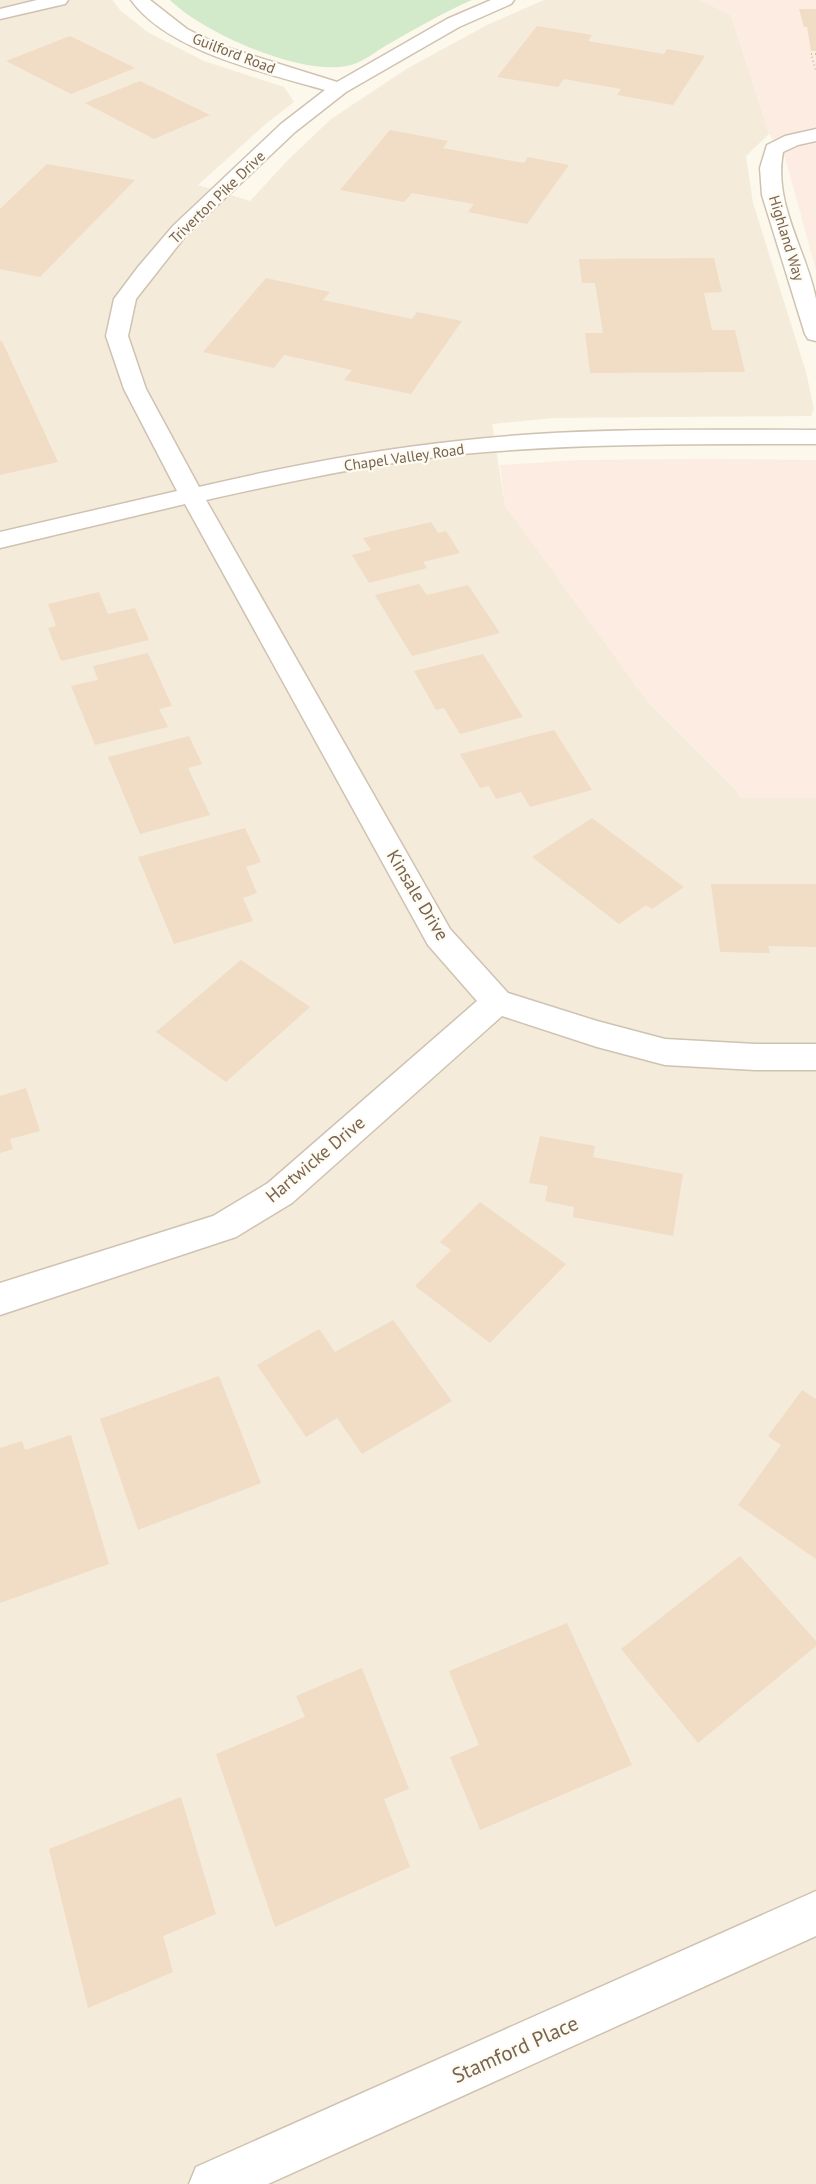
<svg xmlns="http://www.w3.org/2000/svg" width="816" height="2184" font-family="'PT Sans',sans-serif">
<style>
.residential{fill:#f4ebdb}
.commercial{fill:#fcece1}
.green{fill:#d3eaca}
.building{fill:#f1dcc5}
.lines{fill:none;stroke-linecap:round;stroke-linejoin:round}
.minor-casing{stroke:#cfc2b1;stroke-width:3}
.path{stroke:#d7bfa7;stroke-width:2;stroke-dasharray:1 3;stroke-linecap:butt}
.minor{fill:#fff;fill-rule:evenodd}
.labels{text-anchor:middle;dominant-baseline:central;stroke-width:4.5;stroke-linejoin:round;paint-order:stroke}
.far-street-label{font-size:15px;fill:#78634f;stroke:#fefbf3}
.street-label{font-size:18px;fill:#78634f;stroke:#fefbf3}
.near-street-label{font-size:21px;fill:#78634f;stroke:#fefbf3}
</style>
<rect width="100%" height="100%" fill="#fcf8ec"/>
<path class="residential" d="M 0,0 L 112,0 L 121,11 L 149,33 L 204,61 L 284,87 L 294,102 L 268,122 L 198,185 L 250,201 L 287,161 L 331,119 L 408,68 L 487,25 L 544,0 L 700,0 L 731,15 L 769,134 L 746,156 L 753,203 L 806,372 L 814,409 L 811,416 L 555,418 L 492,424 L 505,506 L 742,798 L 816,798 L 816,2184 L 0,2184 Z"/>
<path class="commercial" d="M 700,0 L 816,0 L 816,270 L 785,157 L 769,134 L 731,15 Z
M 708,459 L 816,460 L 816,798 L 743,798 L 649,704 L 505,506 L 500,465 L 581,460 Z"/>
<path class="green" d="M 170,0 L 472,0 C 442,13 415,29 387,45 C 376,51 363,62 351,65 C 304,78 203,33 170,0 Z"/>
<path class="building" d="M 799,9 L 816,9 L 816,51 L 811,51 L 807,27 L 804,27 Z
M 537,26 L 592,35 L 588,41 L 664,54 L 667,49 L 705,56 L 673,105 L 617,95 L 621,89 L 564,79 L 558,87 L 497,77 Z
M 70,36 L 135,68 L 71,94 L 6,61 Z
M 140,81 L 210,115 L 154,139 L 85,103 Z
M 390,130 L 448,141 L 443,148 L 524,163 L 528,157 L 569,165 L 527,224 L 468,212 L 474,204 L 412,193 L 404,202 L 340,190 Z
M 47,164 L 135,180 L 40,277 L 0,269 L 0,209 Z
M 714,258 L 722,292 L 704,293 L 712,330 L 735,330 L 745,372 L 590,373 L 585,333 L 603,333 L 595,283 L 582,283 L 579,259 Z
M 266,278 L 330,292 L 323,300 L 412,319 L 417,312 L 462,321 L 411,394 L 344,380 L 352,370 L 284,355 L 274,368 L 203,352 Z
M 0,341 L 2,341 L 58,462 L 0,475 Z
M 431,522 L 438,533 L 446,531 L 460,553 L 423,562 L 427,568 L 369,583 L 352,555 L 371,550 L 363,538 Z
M 419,584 L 427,595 L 468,585 L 500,633 L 412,656 L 375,595 Z
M 99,592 L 108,614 L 135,608 L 149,640 L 61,661 L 48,628 L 56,626 L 48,604 Z
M 148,653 L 172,706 L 159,709 L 168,727 L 95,745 L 71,686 L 98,680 L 93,666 Z
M 483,654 L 523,717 L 460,734 L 444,708 L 436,710 L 414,671 Z
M 554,730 L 592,790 L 530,807 L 521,792 L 496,799 L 489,786 L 480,788 L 460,754 Z
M 189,736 L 202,764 L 188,768 L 210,815 L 140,834 L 108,757 Z
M 592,818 L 684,887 L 652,909 L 646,905 L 619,924 L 532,857 Z
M 245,828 L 261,862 L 246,867 L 257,893 L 243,898 L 253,921 L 174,944 L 138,857 Z
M 711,884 L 816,884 L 816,947 L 768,946 L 770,953 L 720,952 Z
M 241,960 L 310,1007 L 226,1082 L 156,1032 Z
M 26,1088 L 40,1131 L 10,1139 L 13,1149 L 0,1153 L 0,1096 Z
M 540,1136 L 595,1146 L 593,1157 L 683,1174 L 673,1236 L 573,1217 L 574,1207 L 545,1201 L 548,1186 L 529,1183 Z
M 480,1202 L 566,1264 L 490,1343 L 415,1286 L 451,1250 L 440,1242 Z
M 393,1320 L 452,1401 L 362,1454 L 337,1418 L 306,1437 L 257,1365 L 319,1329 L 335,1352 Z
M 219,1376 L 261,1483 L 138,1530 L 100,1419 Z
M 802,1390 L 816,1399 L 816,1559 L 738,1505 L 781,1445 L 768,1436 Z
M 71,1435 L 109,1564 L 0,1603 L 0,1448 L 22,1441 L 25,1450 Z
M 740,1556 L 816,1641 L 816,1646 L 698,1743 L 621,1649 Z
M 567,1623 L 632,1765 L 480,1830 L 450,1757 L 479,1745 L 449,1671 Z
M 362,1668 L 409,1789 L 384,1799 L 410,1867 L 275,1927 L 216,1754 L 305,1717 L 296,1696 Z
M 181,1797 L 216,1914 L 163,1936 L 173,1972 L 88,2008 L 49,1849 Z"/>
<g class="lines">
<g class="minor-casing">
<path id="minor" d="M 37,0 L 68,0 L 65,4 L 0,19 L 0,9 Z
M 131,0 L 150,0 L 187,29 L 219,45 L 337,82 L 447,19 L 491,0 L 514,0 L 511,4 L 459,27 L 346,92 L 295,132 L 187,234 L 136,299 L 128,336 L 146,389 L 199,487 C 284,467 371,450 458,441 C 577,427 697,430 816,430 L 816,444 C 698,444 579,443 462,454 C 376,463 291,481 206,500 L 450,929 L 508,993 L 597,1021 L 665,1039 L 755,1044 L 816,1044 L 816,1070 L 755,1070 L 665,1065 L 597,1047 L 502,1016 L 292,1203 L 236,1237 L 0,1315 L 0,1283 L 213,1216 L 268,1183 L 477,1001 L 428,945 L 185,504 L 0,548 L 0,532 L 177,491 L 124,389 L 106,336 L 114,299 L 138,267 L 173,226 L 281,124 L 325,90 C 267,73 168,52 131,0 Z
M 816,129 L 816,141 L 798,145 L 783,152 C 773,204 806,249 816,299 C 816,312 816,327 816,341 L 808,339 L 805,334 L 762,195 L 760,168 L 767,145 L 785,136 Z
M 816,1891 L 816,1936 L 268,2184 L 189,2184 L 196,2167 Z"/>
</g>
<path class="path" d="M 816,54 L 811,54 L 816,71"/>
<use href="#minor" class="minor"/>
</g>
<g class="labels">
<g class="far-street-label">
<text transform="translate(234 53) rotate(21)">Guilford Road</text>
<text transform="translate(217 197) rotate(-44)">Triverton Pike Drive</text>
<text transform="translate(787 238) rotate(73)">Highland Way</text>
<text transform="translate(404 457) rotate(-8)">Chapel Valley Road</text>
</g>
<g class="street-label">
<text transform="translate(418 895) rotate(59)">Kinsale Drive</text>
<text transform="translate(315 1159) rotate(-40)">Hartwicke Drive</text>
</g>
<g class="near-street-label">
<text transform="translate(515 2049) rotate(-24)">Stamford Place</text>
</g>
</g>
</svg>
